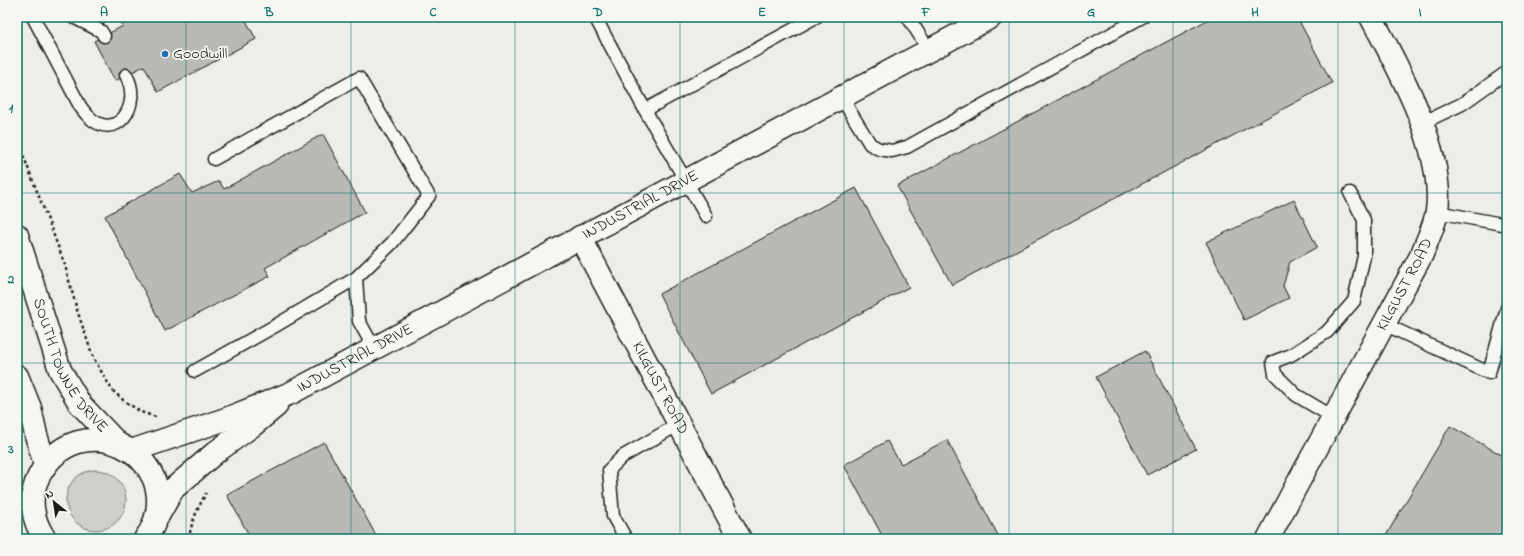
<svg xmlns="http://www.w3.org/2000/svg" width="1524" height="556" font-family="'Indie Flower',sans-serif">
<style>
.green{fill:#cececb;stroke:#757574}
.building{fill:#b9b9b6;stroke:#1c1c1c}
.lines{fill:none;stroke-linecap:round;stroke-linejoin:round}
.lane-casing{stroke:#1c1c1c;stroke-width:15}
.street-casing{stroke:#1c1c1c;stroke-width:25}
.secondary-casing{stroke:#1c1c1c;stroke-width:25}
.path{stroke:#1c1c1c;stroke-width:2.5;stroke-dasharray:3 3;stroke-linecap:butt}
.lane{stroke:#f6f6f2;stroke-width:12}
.street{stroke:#f6f6f2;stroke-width:22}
.secondary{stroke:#f6f6f2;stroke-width:22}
.grid{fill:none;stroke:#0f766e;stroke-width:1;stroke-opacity:0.55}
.poi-dot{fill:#1f6fb2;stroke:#f6f6f2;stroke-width:1.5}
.labels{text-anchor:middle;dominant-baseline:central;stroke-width:3.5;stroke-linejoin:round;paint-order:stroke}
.poi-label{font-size:16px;fill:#1c1c1c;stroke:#f6f6f2;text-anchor:start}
.street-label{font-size:16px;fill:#1c1c1c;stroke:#f6f6f2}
.neatline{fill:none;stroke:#0f766e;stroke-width:1.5}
.grid-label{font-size:13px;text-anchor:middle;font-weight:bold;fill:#0f766e}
</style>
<rect width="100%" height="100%" fill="#edede9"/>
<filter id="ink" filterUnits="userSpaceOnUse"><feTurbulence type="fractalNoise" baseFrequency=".025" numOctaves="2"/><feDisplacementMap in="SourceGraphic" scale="8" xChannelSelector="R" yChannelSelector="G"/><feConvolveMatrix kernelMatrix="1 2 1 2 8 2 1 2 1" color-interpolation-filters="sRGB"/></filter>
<g filter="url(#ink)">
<path class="green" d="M66 500a30 30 0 1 1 60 0a30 30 0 1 1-60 0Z"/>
<path class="building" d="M 118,17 L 244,17 L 256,39 L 158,92 L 144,66 L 115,81 L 94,41 L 123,26 Z
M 1213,17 L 1297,17 L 1332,83 L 952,285 L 897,186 Z
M 323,134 L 365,212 L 265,268 L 270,276 L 165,331 L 105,216 L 180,174 L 192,193 L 219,181 L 224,189 Z
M 856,188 L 909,287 L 711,394 L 659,294 Z
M 1294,200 L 1317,247 L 1290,262 L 1283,286 L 1289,298 L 1244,320 L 1206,242 Z
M 1145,351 L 1196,449 L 1147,475 L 1096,377 Z
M 1450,426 L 1507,458 L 1507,539 L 1384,539 Z
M 947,440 L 1000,539 L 884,539 L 844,465 L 887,441 L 901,464 Z
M 324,442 L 378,539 L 251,539 L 227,495 Z"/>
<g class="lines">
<g class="lane-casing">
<path id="lane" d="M 33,17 L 80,106 C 82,109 85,113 88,116 C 116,144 143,105 126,75
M 73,17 L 101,31 L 104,36
M 595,17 L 645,110 L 706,216
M 908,17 L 929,50
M 841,97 L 870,144 L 879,149 L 892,151 L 907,147 L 1142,17
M 645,110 L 816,17
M 1422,123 L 1462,104 L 1507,72
M 214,159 L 359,78 L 429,196 L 392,243 L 356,278 L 359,321 L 374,348
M 1437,212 L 1507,225
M 1384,324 L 1489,373 L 1507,308
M 195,371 L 275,326 L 356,278
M 1333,417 L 1296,395 L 1275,374 L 1273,362 L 1291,355 L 1327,332 L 1354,301 L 1364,256 L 1364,220 L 1350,193
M 626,539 L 613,516 L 609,470 L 622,457 L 679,424"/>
</g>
<g class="street-casing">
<g id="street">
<path id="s1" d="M 580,237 L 740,539"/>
<path id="s2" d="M 131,451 L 226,419 L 291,393 L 991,17"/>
<path d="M 154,523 L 173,489 L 216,452 L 253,425 L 276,406"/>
<path id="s3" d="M 1268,539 L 1293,492 L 1422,254 C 1427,240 1435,225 1437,211 C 1445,151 1399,69 1371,17"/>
</g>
</g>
<g class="secondary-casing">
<g id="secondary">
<path id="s4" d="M 17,235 L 60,370 L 80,404 L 118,444"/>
<path d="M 17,376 L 30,408 L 36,435 L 45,464"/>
<path d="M 45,539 C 32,520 28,497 39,476 C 78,402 182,453 153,526 C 151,530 148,535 145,539"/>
</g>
</g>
<path class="path" d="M 17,139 L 64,262 L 77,310 L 93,357 L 112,390 L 123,400 L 141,412 L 156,417
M 189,539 C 191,522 198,508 206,493"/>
<use href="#lane" class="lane"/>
<use href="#street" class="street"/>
<use href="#secondary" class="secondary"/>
</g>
</g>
<path class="grid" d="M 186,17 L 186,539M 351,17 L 351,539M 515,17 L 515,539M 680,17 L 680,539M 844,17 L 844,539M 1009,17 L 1009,539M 1173,17 L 1173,539M 1338,17 L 1338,539M 17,193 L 1507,193M 17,363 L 1507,363"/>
<circle class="poi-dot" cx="165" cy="54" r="4"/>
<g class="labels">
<g class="poi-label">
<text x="173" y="54">Goodwill</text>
</g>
<g class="street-label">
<text stroke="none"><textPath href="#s2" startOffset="567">INDUSTRIAL DRIVE</textPath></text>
<text stroke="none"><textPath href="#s3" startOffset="289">KILGUST ROAD</textPath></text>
<text stroke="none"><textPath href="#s2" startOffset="243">INDUSTRIAL DRIVE</textPath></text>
<text stroke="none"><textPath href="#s4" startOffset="142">SOUTH TOWNE DRIVE</textPath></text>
<text stroke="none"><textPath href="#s1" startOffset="171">KILGUST ROAD</textPath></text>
</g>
</g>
<rect width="1524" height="556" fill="none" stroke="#f6f6f2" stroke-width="44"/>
<g transform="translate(54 502) rotate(330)" stroke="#f6f6f2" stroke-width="3" paint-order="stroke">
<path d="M0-3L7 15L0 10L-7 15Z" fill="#1c1c1c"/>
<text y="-6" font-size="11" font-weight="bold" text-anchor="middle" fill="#1c1c1c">N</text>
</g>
<rect x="22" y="22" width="1480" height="512" class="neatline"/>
<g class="grid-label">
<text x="104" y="16">A</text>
<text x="269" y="16">B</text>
<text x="433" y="16">C</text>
<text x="598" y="16">D</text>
<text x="762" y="16">E</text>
<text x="926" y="16">F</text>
<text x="1091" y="16">G</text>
<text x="1255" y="16">H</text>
<text x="1420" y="16">I</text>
<text x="11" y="112">1</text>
<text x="11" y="283">2</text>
<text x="11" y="453">3</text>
</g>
</svg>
